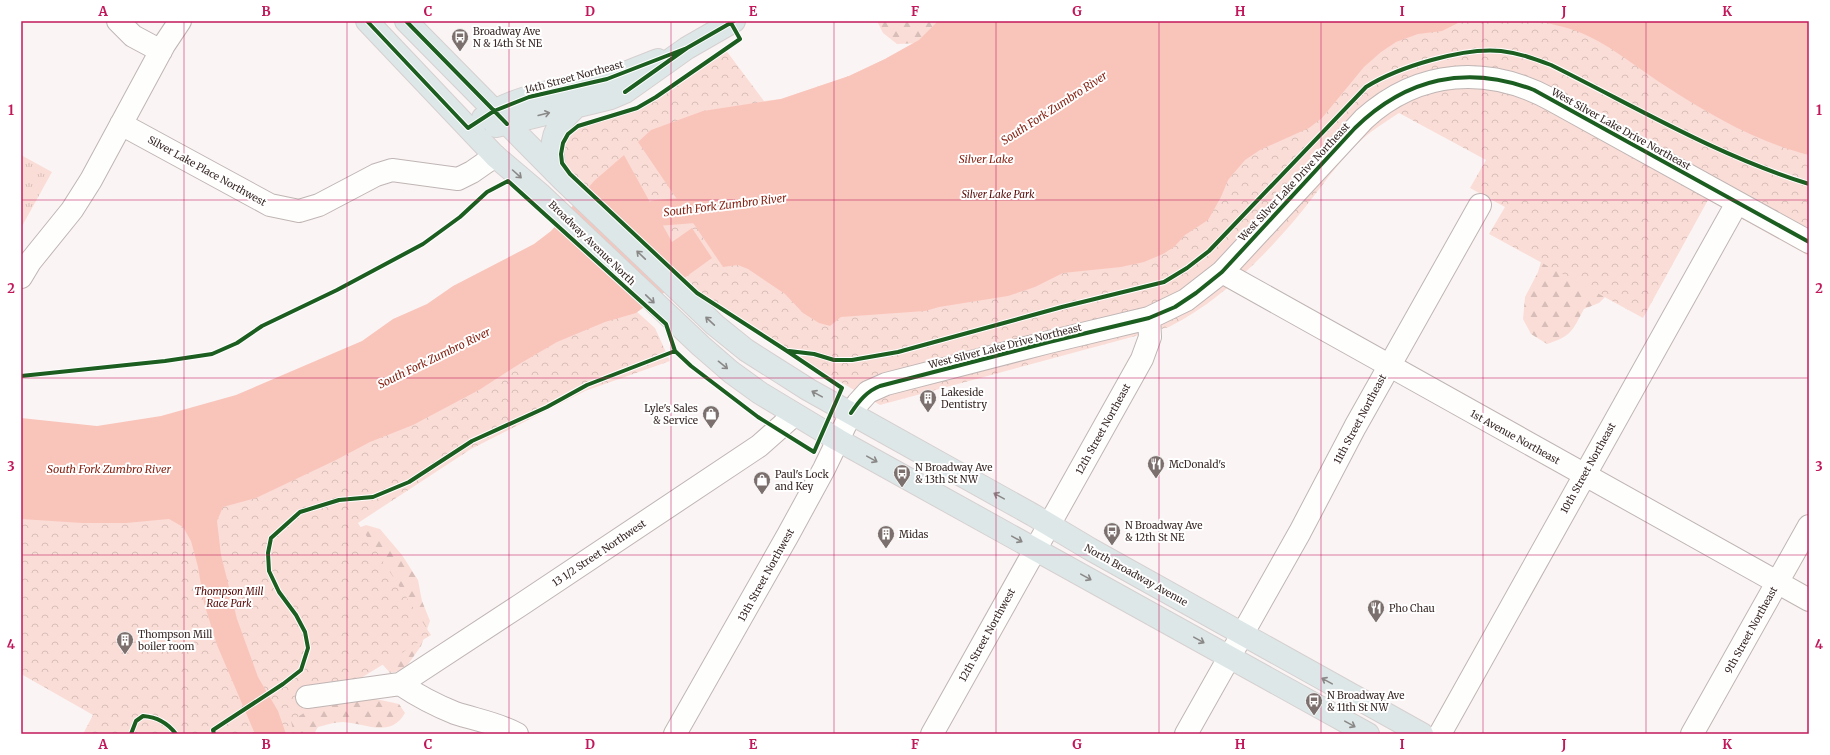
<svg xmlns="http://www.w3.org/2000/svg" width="1830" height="755" font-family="Merriweather,serif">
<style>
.grass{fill:url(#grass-tufts)}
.forest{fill:url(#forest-firs)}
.park{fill:url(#park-crowns)}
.water{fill:#f9c5bb}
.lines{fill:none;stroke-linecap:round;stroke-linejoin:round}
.river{stroke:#f9c5bb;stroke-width:26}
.minor-casing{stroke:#bfb5b4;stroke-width:24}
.major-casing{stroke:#d6d0d0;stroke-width:24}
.minor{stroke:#fefefd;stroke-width:22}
.major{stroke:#dde7e8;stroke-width:22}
.cycleway-casing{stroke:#fff;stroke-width:6}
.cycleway{stroke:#1b5e20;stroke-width:4}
.oneway{stroke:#8a8887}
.grid{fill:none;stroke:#c2185b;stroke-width:1;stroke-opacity:0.55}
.labels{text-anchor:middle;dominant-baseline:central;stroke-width:4;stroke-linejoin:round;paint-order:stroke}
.poi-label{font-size:10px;fill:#382926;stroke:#fff;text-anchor:start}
.street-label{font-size:10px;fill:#382926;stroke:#fff}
.park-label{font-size:10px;font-style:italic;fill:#540500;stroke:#fff}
.water-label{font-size:11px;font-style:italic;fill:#872213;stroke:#fff}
.neatline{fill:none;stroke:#c2185b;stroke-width:1.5}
.grid-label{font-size:13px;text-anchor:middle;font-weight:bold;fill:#c2185b}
</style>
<defs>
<pattern id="grass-tufts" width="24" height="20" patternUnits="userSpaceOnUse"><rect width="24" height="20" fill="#fbddd7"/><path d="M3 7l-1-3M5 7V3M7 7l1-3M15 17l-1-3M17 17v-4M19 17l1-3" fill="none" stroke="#d8beb8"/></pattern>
<pattern id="forest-firs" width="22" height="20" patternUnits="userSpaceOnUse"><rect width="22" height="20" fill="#fbddd7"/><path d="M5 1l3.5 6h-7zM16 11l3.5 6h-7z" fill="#d8beb8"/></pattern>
<pattern id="park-crowns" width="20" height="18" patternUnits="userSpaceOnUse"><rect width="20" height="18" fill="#fbddd7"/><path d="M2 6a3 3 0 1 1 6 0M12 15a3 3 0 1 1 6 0" fill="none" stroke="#d8beb8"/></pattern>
</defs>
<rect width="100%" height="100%" fill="#faf5f4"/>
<path class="grass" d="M 21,155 L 52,172 L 21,228 Z"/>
<path class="forest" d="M 877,21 L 957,21 L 922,43 L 897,44 L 883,33 Z
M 1544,252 L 1612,290 L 1599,303 L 1584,309 C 1572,331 1572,336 1547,344 L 1531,334 L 1523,319 L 1525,297 L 1538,272 Z
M 366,525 L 380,529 L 402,555 L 418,580 L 422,601 L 430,621 L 421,646 L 404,670 L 390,673 L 375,656 L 353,530 Z
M 350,698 L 376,699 L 399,704 L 405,713 C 390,739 365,723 343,722 C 335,722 326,725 318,727 L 314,734 L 283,734 L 293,715 L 313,701 Z"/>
<path class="park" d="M 938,21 L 1809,21 L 1809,256 L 1708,200 L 1643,318 L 1489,234 L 1505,207 L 1470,188 L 1486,160 L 1399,113 C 1390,119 1380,125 1371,132 C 1346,151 1323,185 1303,210 C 1266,255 1221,301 1169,327 L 880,405 L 787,351 L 697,293 L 570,174 L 562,163 L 563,143 L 568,134 L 578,126 L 637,108 L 656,97 L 725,49 L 764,101 L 781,99 L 849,76 L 885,59 L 919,40 Z
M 586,266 L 655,328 L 670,361 L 585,391 L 471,449 L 358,523 L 431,635 L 291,721 L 294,734 L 83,734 L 93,715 L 21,674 L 21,469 L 173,470 Z"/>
<path class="water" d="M 938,21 L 1462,21 L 1442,31 L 1418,34 L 1396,42 L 1381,52 L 1364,67 L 1322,118 L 1309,128 L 1260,150 L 1245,160 L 1228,180 L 1221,197 L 1208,220 L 1185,235 L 1174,247 L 1163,254 L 1144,262 L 1121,267 L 1063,273 L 1035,287 L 1008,296 L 939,307 L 925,311 L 841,317 L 830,326 L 819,323 L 803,313 L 785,294 L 748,269 L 738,265 L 723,267 L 638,142 L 651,130 L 703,111 L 781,99 L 849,76 L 885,59 L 919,40 Z
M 1539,21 L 1809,21 L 1809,155 C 1757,142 1712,116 1667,87 C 1641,71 1616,49 1588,36 C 1572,28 1555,25 1539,21 Z
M 624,155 L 672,242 L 692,228 L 712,258 L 636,313 L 605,322 L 557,342 L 521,363 L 479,390 L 413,425 L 370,442 L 336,460 L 256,498 L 223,507 L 217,521 L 221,555 L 237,619 L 258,677 L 278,711 L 286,734 L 255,734 L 217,645 L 204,603 L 198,567 L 191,541 L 183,527 L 169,519 L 126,523 L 82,523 L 21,519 L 21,418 L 97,426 L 161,416 L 236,395 L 362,341 L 393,319 L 427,304 L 453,286 L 534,244 L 551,231 L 594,181 Z"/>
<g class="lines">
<path class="river" d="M 627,235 L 656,213 L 720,208"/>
<g class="minor-casing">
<path id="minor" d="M 118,21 L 133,36 L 161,51
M 121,124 L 270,205 L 299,211 L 319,205 L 376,175 L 392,170 L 458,179 L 472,172 L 495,156
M 1222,272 L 1809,600
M 21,277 L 30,262 L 72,210 L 91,180 L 164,45 L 180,21
M 400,684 L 519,606 L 759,446 L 794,415
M 307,697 L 400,684 C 418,696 435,705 455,713 C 476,720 497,723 517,734
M 675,734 L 788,535 L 824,469 L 851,413 L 858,403 L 868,392 L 886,384 L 1049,342 L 1149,318 L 1186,300 L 1222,272 L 1364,119 C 1419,69 1488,65 1552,100 L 1809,242
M 932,734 L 1142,359 L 1150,337 L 1149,318
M 1186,734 L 1300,532 L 1355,427 L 1480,205
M 1440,734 L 1737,203
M 1692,734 L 1809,526"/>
</g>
<g class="major-casing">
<path id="major" d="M 367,21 L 495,156 L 541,195 L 701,346 L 731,372 L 760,393 L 838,440 L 1368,734
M 406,21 L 562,179 L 715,325 L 746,350 L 809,390 L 1033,515 L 1090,549 L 1422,734
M 483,118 C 520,93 564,90 606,79 C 624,75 641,66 658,60
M 496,126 L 611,98 L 625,92 L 687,48 L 734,21
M 555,172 C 549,139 552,129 577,106"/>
</g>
<use href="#minor" class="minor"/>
<use href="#major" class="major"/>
<g class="cycleway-casing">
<path id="cycleway" d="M 367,21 L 468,128 L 494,111 L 529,97 L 607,79 L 687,48
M 406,21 L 507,124
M 625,92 L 687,48 L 734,21
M 789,351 L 814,354 L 834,360 L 852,360 L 898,352 L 1062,307 L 1164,282 L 1187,268 L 1209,251 L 1366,87 C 1398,67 1464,47 1501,51 C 1519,53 1535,59 1551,65 C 1636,107 1718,156 1809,184
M 21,376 L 165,361 L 212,354 L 237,343 L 262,326 L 337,290 L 423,244 L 460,217 L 487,192 L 508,181 L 666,324 L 675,351 L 691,366 L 758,417 L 814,452 L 842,388 L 787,351 L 697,293 L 570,174 L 562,163 L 561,154 L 563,143 L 568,134 L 578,126 L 637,108 L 656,97 L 740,39 L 731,23
M 851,413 C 859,401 867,391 880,386 L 1049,342 L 1149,318 L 1175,307 L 1196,293 L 1222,272 L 1355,128 C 1406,78 1467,64 1534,90 L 1809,242
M 131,734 L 136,721 L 143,716 C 157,717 167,722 176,734
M 214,734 L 213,730 L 283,684 L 301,670 L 308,648 L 305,632 L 296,615 L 279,592 L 269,571 L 268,553 L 271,538 L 300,512 L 339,500 L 373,497 L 409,482 L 472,441 L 547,407 L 587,385 L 675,351"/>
</g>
<use href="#cycleway" class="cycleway"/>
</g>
<defs><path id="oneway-shaft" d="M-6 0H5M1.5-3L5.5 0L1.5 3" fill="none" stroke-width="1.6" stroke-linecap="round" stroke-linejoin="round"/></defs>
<g class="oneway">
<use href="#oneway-shaft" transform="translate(544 114) rotate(-14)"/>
<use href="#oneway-shaft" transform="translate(517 174) rotate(42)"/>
<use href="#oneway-shaft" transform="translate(641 255) rotate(-136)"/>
<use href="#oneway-shaft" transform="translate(650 299) rotate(44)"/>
<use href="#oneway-shaft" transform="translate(710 321) rotate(-137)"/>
<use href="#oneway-shaft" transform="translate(723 365) rotate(39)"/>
<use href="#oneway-shaft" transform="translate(817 394) rotate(-151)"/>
<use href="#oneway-shaft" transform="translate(872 459) rotate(29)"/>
<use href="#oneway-shaft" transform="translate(999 496) rotate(-151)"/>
<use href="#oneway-shaft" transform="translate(1017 539) rotate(29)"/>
<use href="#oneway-shaft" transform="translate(1086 577) rotate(29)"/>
<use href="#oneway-shaft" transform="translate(1199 640) rotate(29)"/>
<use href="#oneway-shaft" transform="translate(1327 681) rotate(-151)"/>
<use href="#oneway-shaft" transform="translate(1350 724) rotate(29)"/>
</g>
<path class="grid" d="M 184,21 L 184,734M 347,21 L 347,734M 509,21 L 509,734M 671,21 L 671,734M 834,21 L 834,734M 996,21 L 996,734M 1159,21 L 1159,734M 1321,21 L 1321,734M 1483,21 L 1483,734M 1646,21 L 1646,734M 21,200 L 1809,200M 21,378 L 1809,378M 21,555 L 1809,555"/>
<defs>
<g id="bus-pin" transform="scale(0.9)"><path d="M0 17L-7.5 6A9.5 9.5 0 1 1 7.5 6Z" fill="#7c706e" stroke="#fff"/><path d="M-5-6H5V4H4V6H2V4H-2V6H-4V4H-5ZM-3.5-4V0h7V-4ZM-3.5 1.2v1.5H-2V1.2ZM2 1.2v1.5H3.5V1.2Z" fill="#fff"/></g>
<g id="building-pin" transform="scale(0.9)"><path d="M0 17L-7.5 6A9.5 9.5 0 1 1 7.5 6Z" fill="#7c706e" stroke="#fff"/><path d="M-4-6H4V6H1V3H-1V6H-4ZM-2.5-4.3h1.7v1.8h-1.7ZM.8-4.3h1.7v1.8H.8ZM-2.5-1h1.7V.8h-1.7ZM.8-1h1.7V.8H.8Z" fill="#fff"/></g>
<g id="shop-pin" transform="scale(0.9)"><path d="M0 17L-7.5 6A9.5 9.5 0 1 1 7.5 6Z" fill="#7c706e" stroke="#fff"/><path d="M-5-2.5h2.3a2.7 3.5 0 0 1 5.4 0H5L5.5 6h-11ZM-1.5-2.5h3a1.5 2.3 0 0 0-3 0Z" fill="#fff"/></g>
<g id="restaurant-pin" transform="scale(0.9)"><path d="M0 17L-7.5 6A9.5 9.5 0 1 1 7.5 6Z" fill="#7c706e" stroke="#fff"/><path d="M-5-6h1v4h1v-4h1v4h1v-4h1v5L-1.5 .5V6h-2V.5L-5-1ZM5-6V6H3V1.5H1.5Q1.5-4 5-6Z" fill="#fff"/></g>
</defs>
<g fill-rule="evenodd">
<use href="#bus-pin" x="460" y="37"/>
<use href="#building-pin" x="928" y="398"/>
<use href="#shop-pin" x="711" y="414"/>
<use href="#restaurant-pin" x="1156" y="464"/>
<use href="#bus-pin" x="902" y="473"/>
<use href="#shop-pin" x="762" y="480"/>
<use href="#bus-pin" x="1112" y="531"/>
<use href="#building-pin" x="886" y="534"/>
<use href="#restaurant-pin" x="1376" y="608"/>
<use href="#building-pin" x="125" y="640"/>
<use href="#bus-pin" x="1314" y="701"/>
</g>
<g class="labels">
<g class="poi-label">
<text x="473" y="31">Broadway Ave<tspan x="473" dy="12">N &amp; 14th St NE</tspan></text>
<text x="941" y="392">Lakeside<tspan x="941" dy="12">Dentistry</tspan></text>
<text x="698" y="408" text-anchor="end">Lyle's Sales<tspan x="698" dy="12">&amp; Service</tspan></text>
<text x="1169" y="464">McDonald's</text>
<text x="915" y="467">N Broadway Ave<tspan x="915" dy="12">&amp; 13th St NW</tspan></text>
<text x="775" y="474">Paul's Lock<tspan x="775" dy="12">and Key</tspan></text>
<text x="1125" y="525">N Broadway Ave<tspan x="1125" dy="12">&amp; 12th St NE</tspan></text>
<text x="899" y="534">Midas</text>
<text x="1389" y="608">Pho Chau</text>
<text x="138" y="634">Thompson Mill<tspan x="138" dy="12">boiler room</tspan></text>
<text x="1327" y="695">N Broadway Ave<tspan x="1327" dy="12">&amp; 11th St NW</tspan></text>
</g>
<g class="street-label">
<text transform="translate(574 77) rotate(-15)">14th Street Northeast</text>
<text transform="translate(1621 129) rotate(29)">West Silver Lake Drive Northeast</text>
<text transform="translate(207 171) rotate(29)">Silver Lake Place Northwest</text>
<text transform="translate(1294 182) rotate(-47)">West Silver Lake Drive Northeast</text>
<text transform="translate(592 243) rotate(44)">Broadway Avenue North</text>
<text transform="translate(1005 346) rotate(-14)">West Silver Lake Drive Northeast</text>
<text transform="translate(1360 419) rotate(-62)">11th Street Northeast</text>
<text transform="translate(1103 429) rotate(-61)">12th Street Northeast</text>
<text transform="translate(1515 437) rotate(29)">1st Avenue Northeast</text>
<text transform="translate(1588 468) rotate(-61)">10th Street Northeast</text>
<text transform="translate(599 553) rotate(-34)">13 1/2 Street Northwest</text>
<text transform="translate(766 575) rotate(-61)">13th Street Northwest</text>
<text transform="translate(1136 575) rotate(29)">North Broadway Avenue</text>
<text transform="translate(1751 630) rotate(-61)">9th Street Northeast</text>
<text transform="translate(987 635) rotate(-61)">12th Street Northwest</text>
</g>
<g class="park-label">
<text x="998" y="194">Silver Lake Park</text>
<text x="229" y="591">Thompson Mill<tspan x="229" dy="12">Race Park</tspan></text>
</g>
<g class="water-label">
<text transform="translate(1054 108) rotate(-33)">South Fork Zumbro River</text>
<text x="986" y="159">Silver Lake</text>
<text transform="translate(725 205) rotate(-7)">South Fork Zumbro River</text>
<text transform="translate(434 358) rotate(-26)">South Fork Zumbro River</text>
<text x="109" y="469">South Fork Zumbro River</text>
</g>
</g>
<rect width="1830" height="755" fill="none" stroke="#ffffff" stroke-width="44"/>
<rect x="22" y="22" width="1786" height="711" class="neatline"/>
<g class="grid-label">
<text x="103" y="16">A</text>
<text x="266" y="16">B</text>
<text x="428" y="16">C</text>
<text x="590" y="16">D</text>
<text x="753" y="16">E</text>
<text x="915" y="16">F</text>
<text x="1077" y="16">G</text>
<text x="1240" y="16">H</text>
<text x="1402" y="16">I</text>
<text x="1564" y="16">J</text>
<text x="1727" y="16">K</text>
<text x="11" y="115">1</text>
<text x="1819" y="115">1</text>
<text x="11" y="293">2</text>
<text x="1819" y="293">2</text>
<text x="11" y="471">3</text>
<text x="1819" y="471">3</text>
<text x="11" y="649">4</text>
<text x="1819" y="649">4</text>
<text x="103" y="749">A</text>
<text x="266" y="749">B</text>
<text x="428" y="749">C</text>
<text x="590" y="749">D</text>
<text x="753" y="749">E</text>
<text x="915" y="749">F</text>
<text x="1077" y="749">G</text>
<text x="1240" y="749">H</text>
<text x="1402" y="749">I</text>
<text x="1564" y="749">J</text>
<text x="1727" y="749">K</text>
</g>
</svg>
